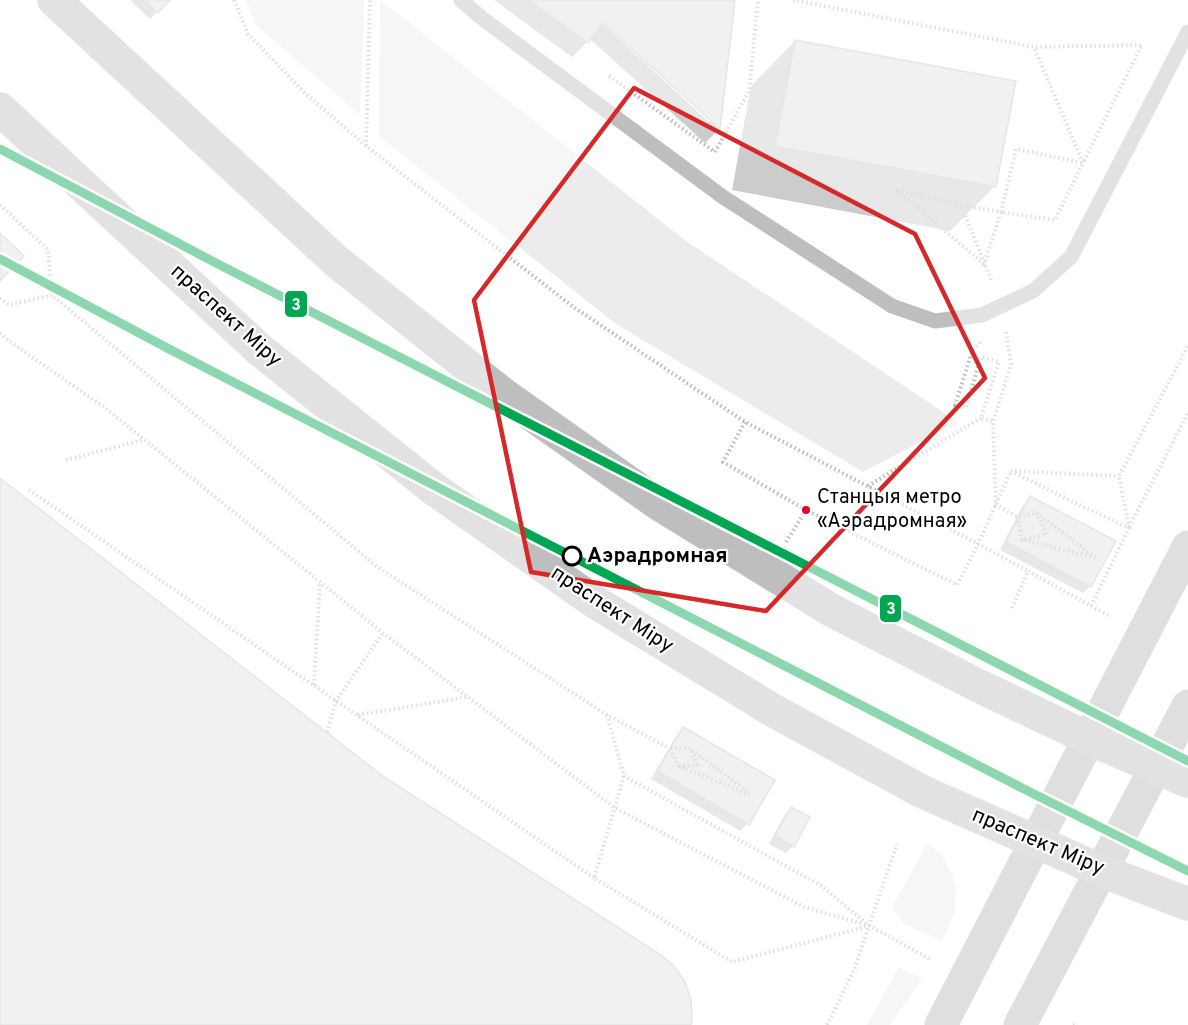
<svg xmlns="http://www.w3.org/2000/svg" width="1188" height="1025" font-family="Overpass,sans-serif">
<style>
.green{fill:#ececec}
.shadow{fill:#0003;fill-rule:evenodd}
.building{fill:#dfdfdf;stroke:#c7c7c7;stroke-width:1.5}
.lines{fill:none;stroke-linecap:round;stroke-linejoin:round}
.primary-casing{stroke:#dbdbdb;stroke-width:34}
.path{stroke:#b9b9b9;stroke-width:4;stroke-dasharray:1.5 3;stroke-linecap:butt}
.service{stroke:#bebebe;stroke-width:15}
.secondary{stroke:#b8b8b8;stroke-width:33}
.primary{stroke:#bebebe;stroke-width:33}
.metro-1-casing{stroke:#fff;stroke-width:14}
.metro-1{stroke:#00a651;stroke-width:9}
.marked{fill:none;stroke:#d62828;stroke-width:4.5;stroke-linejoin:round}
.bus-dot{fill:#e4002b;stroke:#fff;stroke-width:2}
.stop-dot{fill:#fff;stroke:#000;stroke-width:3}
.labels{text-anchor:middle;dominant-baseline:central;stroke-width:4.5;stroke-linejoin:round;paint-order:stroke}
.bus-label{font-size:20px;fill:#000;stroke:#fff;text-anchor:start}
.street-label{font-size:21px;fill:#000;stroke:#fff}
.stop-label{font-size:21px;font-weight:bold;fill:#000;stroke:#fff;text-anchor:start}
.line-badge{stroke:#fff;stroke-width:2}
.badge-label{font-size:16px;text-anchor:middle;font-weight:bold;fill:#fff}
</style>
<rect width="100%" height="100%" fill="#fff"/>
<path class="green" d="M 246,0 L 364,0 L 360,115 L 256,25 Z
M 380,0 L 686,241 L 958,422 L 863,472 L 616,324 L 379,136 Z
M 927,844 L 942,855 L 953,876 L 956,892 L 955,912 L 942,941 L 906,925 L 892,908 Z
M 899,967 L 922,979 L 890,1025 L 867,1025 Z"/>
<path class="shadow" d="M 130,0 L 168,0 L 150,19 Z
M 494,0 L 734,0 L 719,129 L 705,143 L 590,39 L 572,57 ZM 599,17 L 709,118 L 709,122 L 597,19 Z
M 795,41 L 995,186 L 950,231 L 732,190 L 751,86 Z
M 1030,498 L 1090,586 L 1083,593 L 1000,550 L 1023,505 Z
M 683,729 L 773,781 L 747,824 L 740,831 L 651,779 L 676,736 Z
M 791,809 L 793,846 L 786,853 L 769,844 L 784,816 Z"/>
<path class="building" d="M 144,0 L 170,0 L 158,13 Z
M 528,0 L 735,0 L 720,129 L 603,23 L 588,43 Z
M 795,40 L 1016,81 L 996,187 L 775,146 Z
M 0,233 L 24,256 L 0,281 Z
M 1,479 L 384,777 L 661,955 L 675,967 L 685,982 L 691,999 L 692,1017 L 691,1025 L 0,1025 L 0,481 Z
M 1030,496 L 1116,541 L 1091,587 L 1006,542 Z
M 683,727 L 775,780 L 749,825 L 657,771 Z
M 791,807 L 810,817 L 794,847 L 775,836 Z"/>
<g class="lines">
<g class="primary-casing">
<path id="primary" d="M 54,0 L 336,261 L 504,395 L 659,504 L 831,610 L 977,685 L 1090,739 L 1188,781
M 0,109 L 260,350 L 434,489 L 595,602 L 774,711 L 923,792 L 1102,871 L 1188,904"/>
</g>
<path class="path" d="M 234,0 L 248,34 L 304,92 L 366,146 L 572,306 L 745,422 L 978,544 L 1028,571
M 793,0 L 1034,47 L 1142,45 L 1083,163 L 1034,47
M 609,76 L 715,152
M 366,146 L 370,0
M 715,152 L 749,91 L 758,0
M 0,205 L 48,250 L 52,295
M 961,205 L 1001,212 L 1016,149 L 1083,163 L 1055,220 L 1001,212 L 984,264 L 898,191 L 961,205 L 992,282
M 0,298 L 9,305 L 52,295 L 376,566 L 607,715 L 669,748
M 1006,332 L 1011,364 L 993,422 L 996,505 L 1018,517 L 1036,512 L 1047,534 L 1022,540 L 1018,517
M 0,333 L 9,341 L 104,407 L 383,633 L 615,808 L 804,907 L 870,926
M 980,342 L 972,352 L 955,405 L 966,408 L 981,357 L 999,362 L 981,418 L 993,422
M 745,422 L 723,462 L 806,510 L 957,585 L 978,544 L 1011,471
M 66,460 L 143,440
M 1011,471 L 1075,503 L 1129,528 L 1091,606
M 1015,471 L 1119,476
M 868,486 L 981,418
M 29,490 L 594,878
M 1037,513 L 1093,556
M 1129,527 L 1188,413
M 1129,528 L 1119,476 L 1188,346
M 1024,540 L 1096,558
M 786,542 L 806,510
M 1012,608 L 1028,571 L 1111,617
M 314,685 L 320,582
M 358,715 L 466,697
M 607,715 L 624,776 L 820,885 L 870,926 L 930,959
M 327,732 L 336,701 L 383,633
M 692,750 L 748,792
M 679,766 L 697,765 L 691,749 L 669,748 L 679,766 L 753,796
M 624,776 L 594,878 L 732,962 L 869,926
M 1073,1024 L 1076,1025
M 827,1025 L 854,970 L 897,844"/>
<path class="service" d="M 461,0 L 483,19 L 723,197 L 892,306 L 935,321 L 982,315 L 1001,306 L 1033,291 L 1071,257 L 1188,32"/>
<path class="secondary" d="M 941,1025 L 1188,547
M 1020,1025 L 1188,706"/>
<use href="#primary" class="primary"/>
<g class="metro-1-casing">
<path id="metro-1" d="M 0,149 L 216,263 L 1188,761
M 0,259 L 171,350 L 1024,789 L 1188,871"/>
</g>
<use href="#metro-1" class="metro-1"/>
</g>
<path d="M0 0H1188V1025H0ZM 634,88 L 915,234 L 985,378 L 766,611 L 531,572 L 474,300 Z" fill="#fff" fill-opacity=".55" fill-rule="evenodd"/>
<path class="marked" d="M 634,88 L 915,234 L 985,378 L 766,611 L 531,572 L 474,300 Z"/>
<circle class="bus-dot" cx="806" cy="510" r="5"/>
<circle class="stop-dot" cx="572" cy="556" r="9"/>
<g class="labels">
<g class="bus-label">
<text x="817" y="498">Станцыя метро<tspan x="817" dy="24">«Аэрадромная»</tspan></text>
</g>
<g class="street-label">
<text transform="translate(226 316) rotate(42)">праспект Міру</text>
<text transform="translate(612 610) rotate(33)">праспект Міру</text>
<text transform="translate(1038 842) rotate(23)">праспект Міру</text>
</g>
<g class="stop-label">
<text x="587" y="556">Аэрадромная</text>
</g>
</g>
<g class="line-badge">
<rect x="284" y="290" width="24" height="28" rx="6" fill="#00a651"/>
<rect x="879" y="594" width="23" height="29" rx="6" fill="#00a651"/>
</g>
<g class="badge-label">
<text x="296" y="310">3</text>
<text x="891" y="614">3</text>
</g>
</svg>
